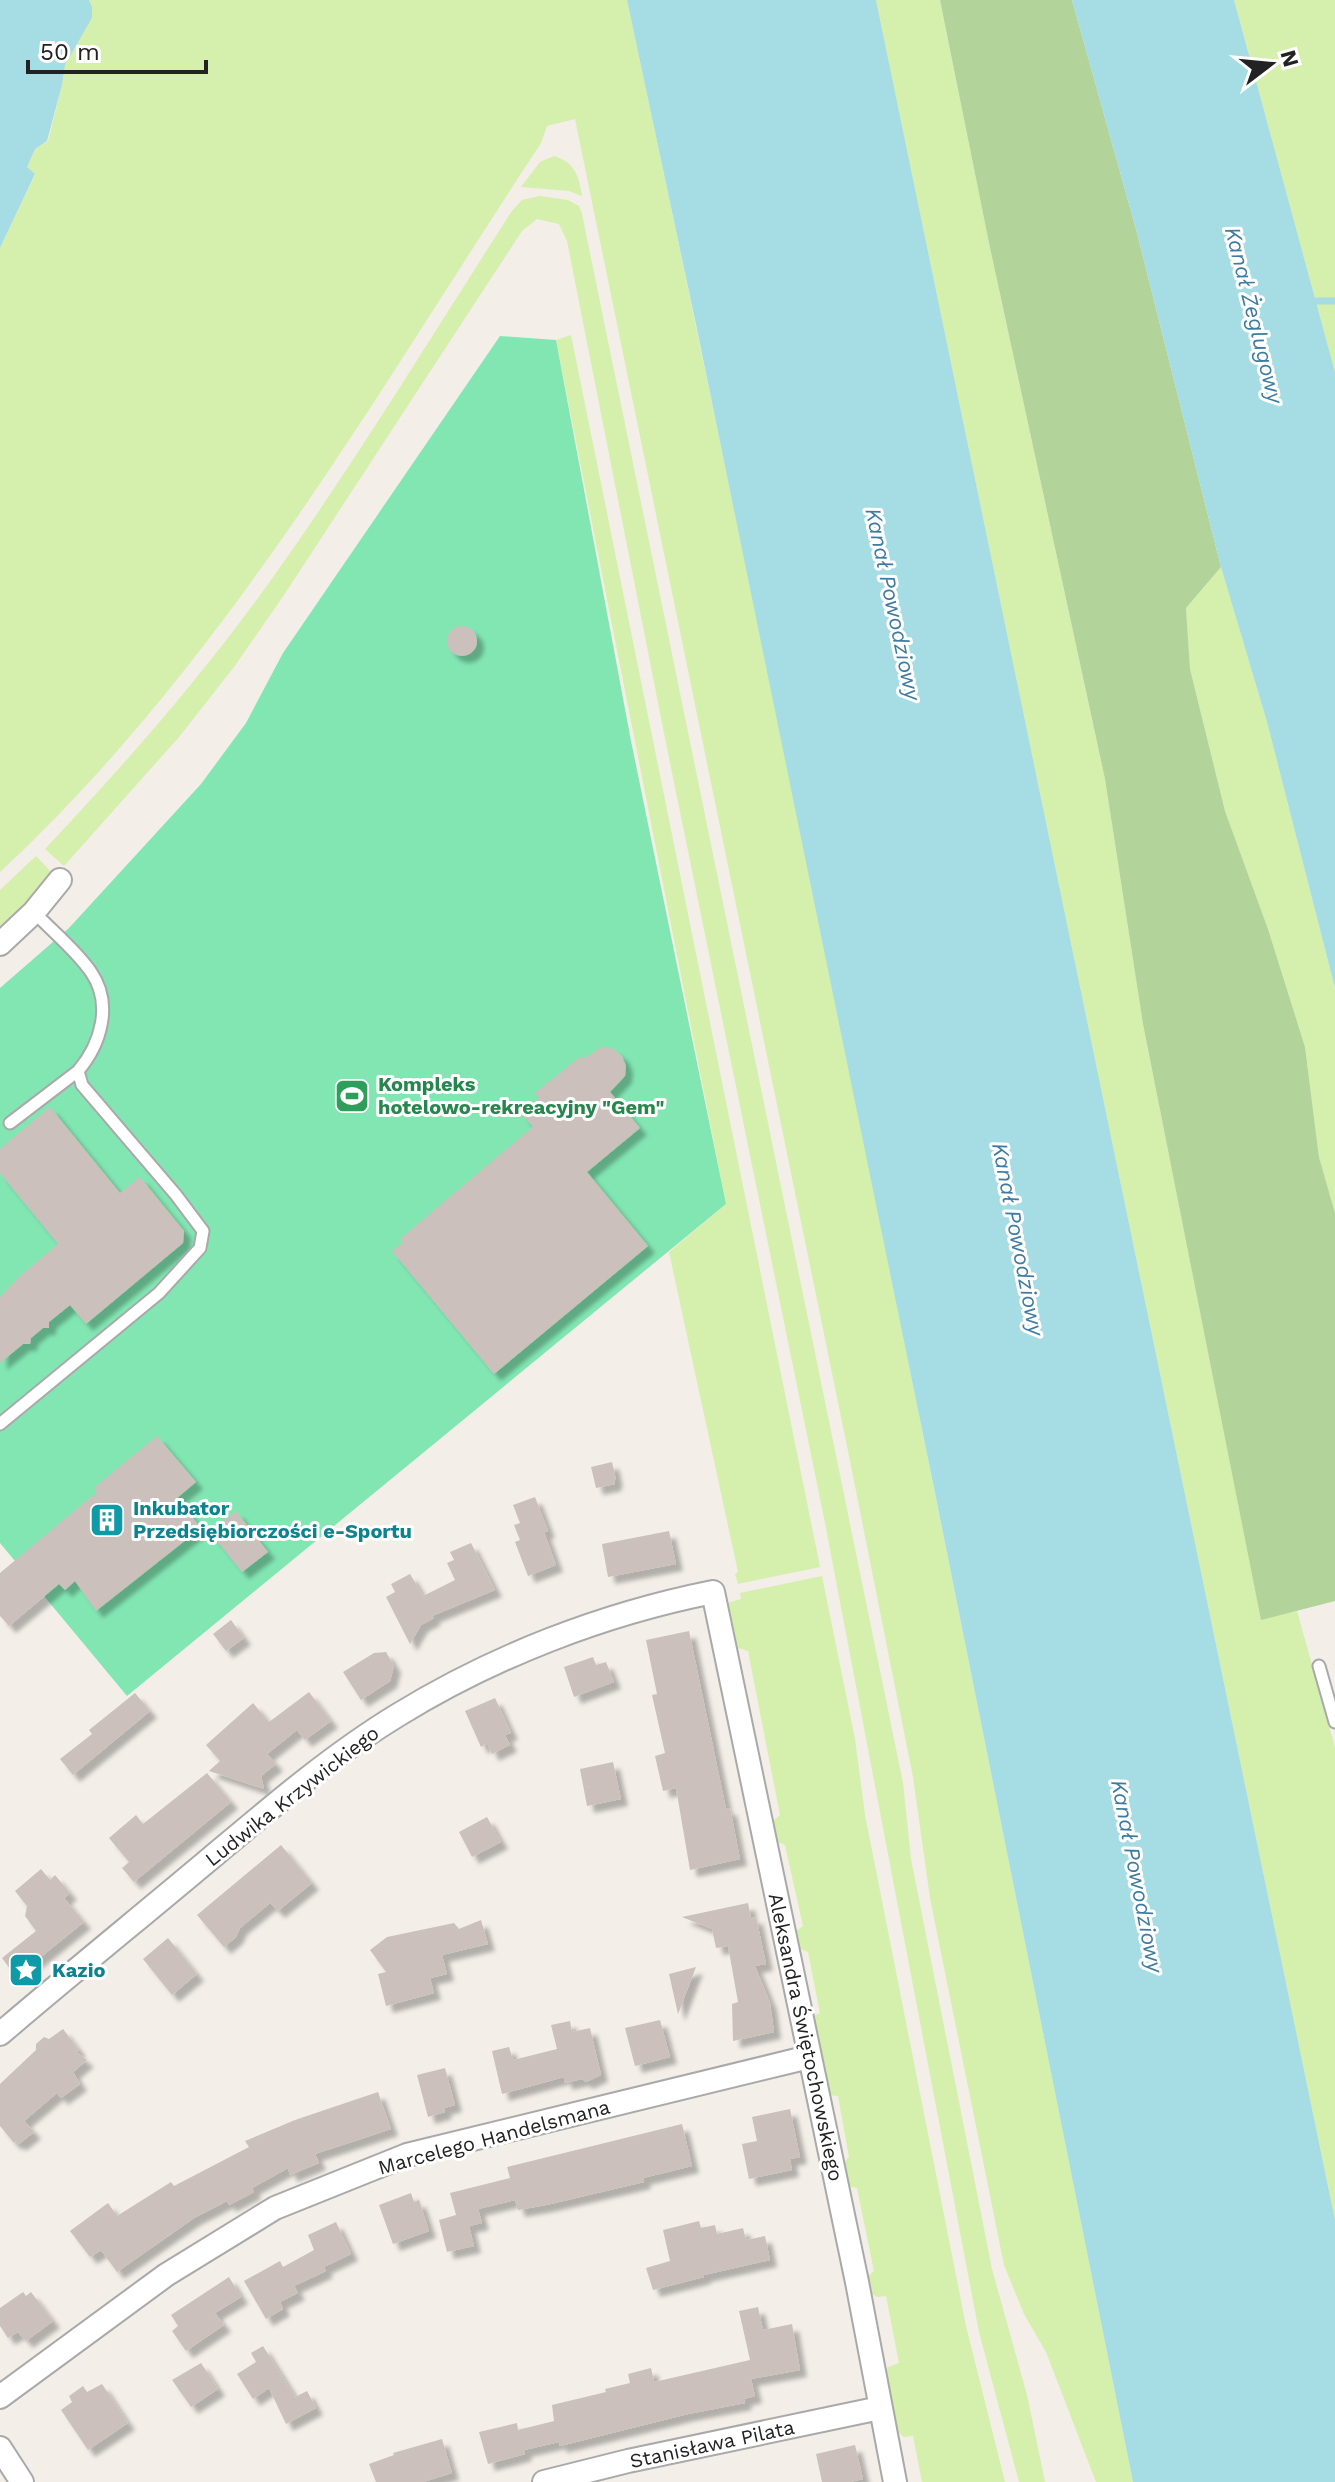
<svg xmlns="http://www.w3.org/2000/svg" width="1335" height="2482" font-family="'Work Sans',sans-serif">
<style>
.grass{fill:#d5efac}
.forest{fill:#b2d49a}
.pitch{fill:#82e6b3}
.water{fill:#a6dce3}
.lines{fill:none;stroke-linecap:round;stroke-linejoin:round}
.stream{stroke:#a6dce3;stroke-width:7}
.building{fill:#cbc0bb;filter:url(#shadow)}
.service-casing{stroke:#a9a9a9;stroke-width:15}
.minor-casing{stroke:#a9a9a9;stroke-width:26}
.service{stroke:#fff;stroke-width:11}
.minor{stroke:#fff;stroke-width:22}
.labels{text-anchor:middle;dominant-baseline:central;stroke-width:6;stroke-linejoin:round;paint-order:stroke}
.leisure-label{font-size:20px;font-weight:bold;fill:#27864d;stroke:#fff;text-anchor:start}
.culture-label{font-size:20px;font-weight:bold;fill:#0d838f;stroke:#fff;text-anchor:start}
.street-label{font-size:20px;fill:#222;stroke:#fff}
.water-label{font-size:22px;font-style:italic;fill:#3e7ba1;stroke:#fff}
</style>
<defs>
<filter id="shadow"><feDropShadow dx="7" dy="7" stdDeviation="2" flood-color="#0004"/></filter>
</defs>
<rect width="100%" height="100%" fill="#f3eee8"/>
<path class="grass" d="M 89,0 L 627,0 C 803,826 967,1654 1133,2482 L 1096,2482 L 1046,2352 L 1024,2314 L 1004,2265 L 930,1898 L 913,1777 L 848,1451 L 575,119 L 547,126 L 541,143 C 375,395 224,664 0,872 L 0,248 L 35,175 L 27,167 L 35,149 L 48,141 L 62,85 L 65,65 L 92,18 L 92,7 Z
M 876,0 L 940,0 L 989,243 L 1105,779 L 1143,1024 L 1261,1619 L 1297,1611 L 1335,1747 L 1335,2220 Z
M 1234,0 L 1335,0 L 1335,372 Z
M 554,156 C 575,162 579,177 582,196 L 569,191 L 521,187 L 540,162 Z
M 540,196 L 568,200 L 579,206 L 582,214 L 903,1783 L 911,1859 L 992,2269 L 1027,2395 L 1045,2482 L 1019,2482 L 979,2332 L 825,1523 L 667,748 L 567,241 L 559,224 L 537,219 L 522,231 L 284,595 L 234,667 L 179,737 L 64,866 L 45,849 C 127,762 207,671 276,573 C 359,456 434,332 512,211 L 522,200 Z
M 571,335 L 820,1567 L 738,1584 L 735,1574 L 738,1572 L 669,1252 L 726,1204 L 556,340 Z
M 1221,567 L 1267,722 L 1335,988 L 1335,1213 L 1319,1157 L 1305,1047 L 1268,929 L 1225,811 L 1190,669 L 1186,608 Z
M 36,856 L 55,876 L 0,929 L 0,890 Z
M 822,1576 L 855,1739 L 865,1815 L 966,2326 L 1005,2482 L 922,2482 L 913,2436 L 904,2437 L 897,2431 L 885,2373 L 888,2367 L 899,2363 L 886,2296 L 877,2297 L 869,2292 L 866,2278 L 874,2271 L 857,2188 L 847,2186 L 843,2164 L 849,2157 L 838,2096 L 829,2095 L 813,2020 L 813,2016 L 820,2013 L 808,1952 L 798,1948 L 795,1932 L 803,1926 L 785,1845 L 776,1841 L 772,1822 L 780,1815 L 748,1651 L 738,1648 L 728,1603 L 741,1599 L 740,1593 Z"/>
<path class="forest" d="M 940,0 L 1072,0 L 1136,229 L 1221,567 L 1186,608 L 1190,669 L 1225,811 L 1268,929 L 1305,1047 L 1319,1157 L 1335,1213 L 1335,1601 L 1261,1620 L 1143,1024 L 1105,779 L 989,243 Z"/>
<path class="pitch" d="M 500,336 L 556,340 L 631,741 L 726,1204 L 127,1696 L 0,1543 L 0,988 L 69,928 L 201,784 L 246,723 L 283,653 Z"/>
<path class="water" d="M 0,0 L 89,0 L 92,7 L 92,18 L 65,65 L 62,85 L 47,141 L 35,149 L 27,167 L 35,174 L 0,248 Z
M 627,0 L 876,0 L 1335,2220 L 1335,2482 L 1133,2482 L 934,1488 L 698,334 Z
M 1072,0 L 1234,0 L 1335,372 L 1335,988 L 1267,722 L 1221,567 L 1136,229 Z"/>
<g class="lines">
<path class="stream" d="M 1317,301 L 1335,301"/>
</g>
<path class="building" d="M447 641a15 15 0 1 1 30 0a15 15 0 1 1-30 0Z
M 602,1047 L 614,1049 L 622,1056 L 626,1066 L 625,1076 L 610,1092 L 640,1128 L 587,1172 L 648,1246 L 494,1374 L 392,1251 L 403,1242 L 400,1239 L 533,1127 L 521,1113 L 539,1098 L 535,1093 L 581,1056 L 583,1059 Z
M 50,1107 L 120,1193 L 140,1177 L 184,1231 L 183,1243 L 86,1324 L 70,1305 L 49,1322 L 49,1328 L 43,1328 L 31,1338 L 30,1344 L 23,1344 L 0,1363 L 0,1297 L 19,1277 L 58,1244 L 0,1173 L 0,1149 Z
M 157,1436 L 196,1482 L 177,1498 L 201,1528 L 96,1611 L 75,1581 L 65,1590 L 59,1584 L 9,1626 L 0,1616 L 0,1573 L 97,1492 L 94,1488 Z
M 612,1462 L 616,1480 L 614,1480 L 615,1484 L 596,1488 L 591,1467 Z
M 535,1497 L 548,1531 L 544,1532 L 556,1565 L 528,1576 L 515,1542 L 520,1540 L 514,1525 L 520,1523 L 513,1505 Z
M 236,1511 L 268,1552 L 242,1572 L 210,1532 Z
M 669,1531 L 676,1564 L 608,1577 L 602,1544 Z
M 471,1543 L 495,1590 L 432,1616 L 434,1618 L 421,1625 L 410,1644 L 386,1597 L 395,1592 L 391,1584 L 410,1574 L 423,1596 L 455,1580 L 447,1563 L 454,1560 L 450,1552 Z
M 231,1620 L 244,1638 L 226,1651 L 213,1634 Z
M 689,1631 L 726,1809 L 730,1808 L 740,1859 L 690,1870 L 676,1788 L 663,1791 L 655,1756 L 665,1753 L 652,1695 L 657,1694 L 646,1640 Z
M 386,1652 L 394,1666 L 390,1681 L 361,1700 L 343,1672 L 374,1653 Z
M 593,1657 L 596,1665 L 606,1662 L 614,1682 L 574,1697 L 564,1667 Z
M 309,1692 L 331,1721 L 305,1740 L 297,1730 L 267,1754 L 276,1764 L 261,1776 L 264,1789 L 209,1771 L 220,1761 L 206,1745 L 253,1703 L 269,1722 Z
M 135,1693 L 150,1711 L 73,1775 L 60,1759 L 92,1734 L 89,1730 Z
M 495,1698 L 511,1733 L 505,1735 L 510,1745 L 492,1754 L 487,1743 L 481,1747 L 465,1711 Z
M 613,1762 L 621,1799 L 587,1806 L 580,1769 Z
M 207,1773 L 231,1802 L 134,1882 L 122,1868 L 129,1862 L 109,1838 L 136,1815 L 143,1824 Z
M 487,1817 L 501,1842 L 472,1857 L 459,1832 Z
M 281,1845 L 312,1883 L 278,1911 L 270,1903 L 240,1928 L 236,1937 L 224,1947 L 197,1915 Z
M 41,1869 L 50,1880 L 55,1875 L 70,1893 L 64,1898 L 84,1922 L 16,1977 L 2,1958 L 36,1931 L 25,1916 L 27,1906 L 15,1891 Z
M 748,1903 L 751,1918 L 756,1917 L 766,1964 L 755,1966 L 770,2003 L 774,2032 L 733,2041 L 732,2004 L 738,2002 L 728,1946 L 716,1948 L 712,1929 L 682,1917 Z
M 481,1920 L 488,1944 L 442,1955 L 447,1974 L 430,1978 L 434,1993 L 386,2006 L 378,1974 L 386,1972 L 370,1950 L 387,1937 L 454,1923 L 459,1929 Z
M 168,1938 L 197,1974 L 172,1995 L 143,1959 Z
M 696,1967 L 678,2014 L 669,1974 Z
M 660,2020 L 670,2057 L 635,2066 L 625,2028 Z
M 570,2021 L 572,2032 L 590,2028 L 601,2075 L 586,2082 L 582,2079 L 565,2083 L 564,2077 L 502,2094 L 492,2051 L 509,2047 L 513,2060 L 557,2049 L 551,2025 Z
M 63,2029 L 79,2050 L 76,2052 L 87,2060 L 73,2072 L 80,2084 L 61,2098 L 57,2093 L 24,2121 L 34,2132 L 19,2144 L 16,2141 L 14,2143 L 0,2126 L 0,2084 L 36,2050 L 36,2044 L 44,2037 L 49,2039 Z
M 445,2068 L 455,2105 L 444,2108 L 445,2112 L 428,2117 L 417,2075 Z
M 378,2092 L 391,2129 L 315,2154 L 319,2163 L 290,2175 L 288,2168 L 252,2188 L 254,2192 L 229,2205 L 227,2201 L 194,2218 L 117,2272 L 101,2250 L 90,2257 L 70,2231 L 108,2203 L 117,2216 L 171,2182 L 174,2186 L 249,2147 L 245,2141 L 295,2120 Z
M 790,2109 L 800,2157 L 790,2159 L 792,2170 L 749,2179 L 742,2144 L 757,2141 L 752,2117 Z
M 682,2124 L 692,2166 L 643,2178 L 644,2182 L 546,2205 L 518,2210 L 515,2200 L 478,2209 L 482,2223 L 469,2226 L 474,2246 L 447,2252 L 439,2220 L 456,2215 L 450,2193 L 510,2178 L 507,2167 Z
M 411,2193 L 414,2202 L 419,2200 L 429,2231 L 393,2244 L 379,2205 Z
M 699,2221 L 701,2228 L 715,2225 L 717,2234 L 743,2228 L 746,2240 L 765,2236 L 770,2260 L 704,2275 L 704,2277 L 653,2290 L 646,2268 L 670,2261 L 663,2230 Z
M 336,2222 L 351,2254 L 324,2267 L 326,2271 L 294,2286 L 298,2293 L 280,2302 L 283,2309 L 266,2319 L 244,2281 L 280,2261 L 283,2267 L 314,2250 L 308,2235 Z
M 229,2277 L 241,2297 L 215,2313 L 224,2325 L 186,2351 L 172,2331 L 178,2326 L 171,2315 Z
M 23,2292 L 26,2296 L 31,2292 L 53,2321 L 26,2341 L 18,2332 L 8,2338 L 0,2326 L 0,2308 Z
M 758,2307 L 763,2330 L 792,2324 L 800,2370 L 751,2379 L 755,2396 L 744,2399 L 745,2403 L 688,2414 L 560,2446 L 559,2442 L 524,2450 L 525,2454 L 488,2464 L 479,2432 L 517,2423 L 518,2430 L 554,2421 L 552,2405 L 606,2392 L 605,2389 L 630,2383 L 628,2374 L 651,2368 L 654,2382 L 750,2360 L 739,2311 Z
M 263,2346 L 295,2397 L 307,2391 L 316,2408 L 286,2424 L 269,2388 L 253,2399 L 237,2374 L 256,2362 L 251,2353 Z
M 201,2363 L 218,2389 L 191,2407 L 172,2380 Z
M 102,2384 L 128,2423 L 88,2450 L 61,2410 L 72,2402 L 69,2396 L 83,2386 L 87,2392 Z
M 442,2439 L 452,2473 L 423,2482 L 376,2482 L 369,2464 L 394,2455 L 393,2453 Z
M 855,2445 L 863,2479 L 849,2482 L 822,2482 L 816,2454 Z"/>
<g class="lines">
<g class="service-casing">
<path id="service" d="M 10,1123 L 78,1071
M 0,1424 L 159,1293 L 200,1248 L 203,1231 L 176,1195 L 82,1085 L 78,1071 C 101,1044 113,1004 91,972 C 76,950 52,931 34,912
M 1319,1666 L 1335,1722"/>
</g>
<g class="minor-casing">
<path id="minor" d="M 0,944 L 34,912 L 60,880
M 0,2034 C 68,1976 137,1920 205,1863 C 267,1811 329,1757 398,1715 C 494,1656 603,1614 713,1592 L 857,2282 L 895,2482
M 0,2397 L 166,2275 L 275,2208 L 407,2155 L 809,2057
M 0,2448 L 22,2482
M 544,2482 L 628,2461 L 880,2408"/>
</g>
<use href="#service" class="service"/>
<use href="#minor" class="minor"/>
</g>
<defs>
<g id="stadium-square" transform="scale(1.8)"><rect x="-9" y="-9" width="18" height="18" rx="4" fill="#2e9e5b" stroke="#fff"/><path d="M0-5a6.5 5 0 1 0 0 10a6.5 5 0 1 0 0-10ZM-3.5-1.8h7v3.6h-7Z" fill="#fff"/></g>
<g id="building-square" transform="scale(1.8)"><rect x="-9" y="-9" width="18" height="18" rx="4" fill="#0f9aa8" stroke="#fff"/><path d="M-4-6H4V6H1V3H-1V6H-4ZM-2.5-4.3h1.7v1.8h-1.7ZM.8-4.3h1.7v1.8H.8ZM-2.5-1h1.7V.8h-1.7ZM.8-1h1.7V.8H.8Z" fill="#fff"/></g>
<g id="sight-square" transform="scale(1.8)"><rect x="-9" y="-9" width="18" height="18" rx="4" fill="#0f9aa8" stroke="#fff"/><path d="M0-6L1.8-2.2L6-1.7L2.9 1.2L3.7 5.4L0 3.3L-3.7 5.4L-2.9 1.2L-6-1.7L-1.8-2.2Z" fill="#fff"/></g>
</defs>
<g fill-rule="evenodd">
<use href="#stadium-square" x="352" y="1096"/>
<use href="#building-square" x="107" y="1520"/>
<use href="#sight-square" x="26" y="1970"/>
</g>
<g class="labels">
<g class="leisure-label">
<text x="378" y="1084">Kompleks<tspan x="378" dy="23">hotelowo-rekreacyjny "Gem"</tspan></text>
</g>
<g class="culture-label">
<text x="133" y="1508">Inkubator<tspan x="133" dy="23">Przedsiębiorczości e-Sportu</tspan></text>
<text x="52" y="1970">Kazio</text>
</g>
<g class="street-label">
<text transform="translate(292 1796) rotate(-38)">Ludwika Krzywickiego</text>
<text transform="translate(806 2037) rotate(78)">Aleksandra Świętochowskiego</text>
<text transform="translate(494 2137) rotate(-15)">Marcelego Handelsmana</text>
<text transform="translate(712 2444) rotate(-12)">Stanisława Pilata</text>
</g>
<g class="water-label">
<text transform="translate(1254 315) rotate(76)">Kanał Żeglugowy</text>
<text transform="translate(893 604) rotate(78)">Kanał Powodziowy</text>
<text transform="translate(1018 1239) rotate(79)">Kanał Powodziowy</text>
<text transform="translate(1137 1876) rotate(79)">Kanał Powodziowy</text>
</g>
</g>
<g transform="translate(1271 64) rotate(74)" stroke="#ffffff" stroke-width="6" paint-order="stroke">
<path d="M0-6L14 30L0 20L-14 30Z" fill="#222222"/>
<text y="-12" font-size="22" font-weight="bold" text-anchor="middle" fill="#222222">N</text>
</g>
<path d="M28 60v12h178v-12" fill="none" stroke="#222222" stroke-width="4"/>
<text x="40" y="60" font-size="24" fill="#222222" stroke="#ffffff" stroke-width="6" paint-order="stroke">50 m</text>
</svg>
